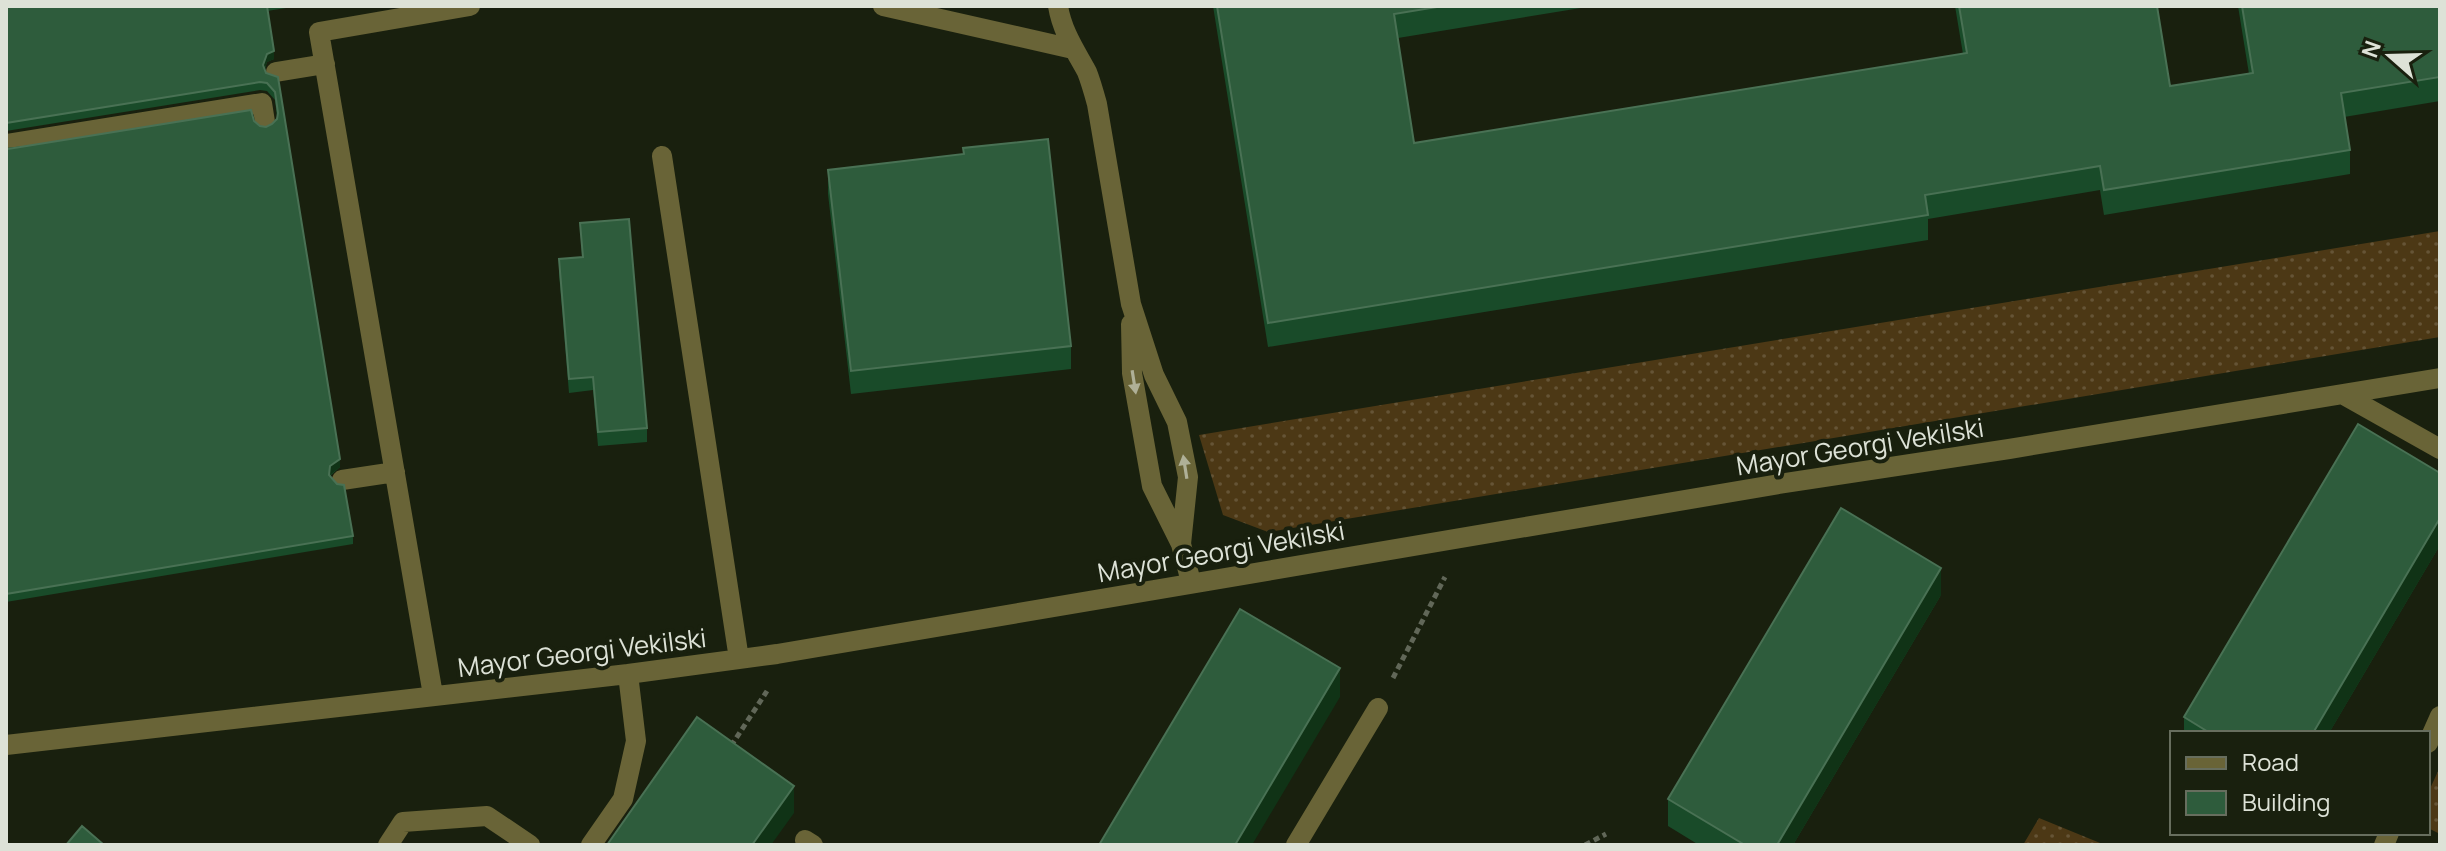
<svg xmlns="http://www.w3.org/2000/svg" width="2446" height="851" font-family="Manrope,sans-serif">
<style>
.grass{fill:url(#grass-dots)}
.lines{fill:none;stroke-linecap:round;stroke-linejoin:round}
.path{stroke:#616758;stroke-width:5;stroke-dasharray:6 4;stroke-linecap:butt}
.minor{stroke:#696437;stroke-width:20}
.wall{fill:#194b29}
.shaded-wall{fill:#103316}
.building{fill:#2e5c3c;stroke:#497154;stroke-width:2}
.oneway{fill:#afb097}
.labels{text-anchor:middle;dominant-baseline:central;stroke-width:8;stroke-linejoin:round;paint-order:stroke}
.street-label{font-size:26px;fill:#dde2d7;stroke:#19200e}
</style>
<defs>
<pattern id="grass-dots" width="8" height="8" patternUnits="userSpaceOnUse" patternTransform="scale(2)"><rect width="8" height="8" fill="#4c3815"/><path d="M2 2h.1M6 6h.1" fill="none" stroke="#655436" stroke-width="1.8" stroke-linecap="round"/></pattern>
</defs>
<rect width="100%" height="100%" fill="#19200e"/>
<path class="grass" d="M 2440,231 L 2440,337 L 1268,532 L 1223,515 L 1199,435 Z
M 2440,767 L 2440,834 L 2428,828 L 2428,793 Z
M 2039,818 L 2105,845 L 2023,845 Z"/>
<g class="lines">
<path class="path" d="M 1393,678 L 1445,577
M 731,746 L 767,691
M 1585,845 L 1606,834"/>
<path class="minor" d="M 883,6 L 1073,49
M 1058,6 C 1062,31 1075,50 1087,72 C 1091,82 1094,93 1097,104 L 1131,304 L 1154,375 L 1177,422 L 1188,477 L 1181,544
M 276,72 L 325,64
M 6,144 L 262,103 L 265,122
M 662,156 L 739,659
M 1131,324 L 1132,373 L 1152,486 L 1181,544 L 1191,582
M 2344,395 L 2440,449
M 342,480 L 395,472
M 433,695 L 319,32 L 470,6
M 2428,743 L 2440,716
M 6,745 L 628,674 L 777,654 L 1779,484 L 2009,449 L 2440,378
M 805,840 L 813,845
M 388,845 L 403,822 L 487,816 L 530,845
M 591,845 L 623,799 L 636,741 L 628,674
M 1296,845 L 1378,708
M 2384,845 L 2389,833"/>
</g>
<path class="wall" d="M 6,6 L 299,6 L 267,11 L 274,59 L 267,62 L 265,69 L 266,73 L 278,77 L 340,467 L 330,476 L 353,536 L 353,544 L 6,602 L 6,148 L 254,121 L 260,126 L 266,127 L 272,124 L 277,117 L 275,100 L 267,91 L 260,90 L 6,131 Z
M 1213,6 L 1593,6 L 1398,38 L 1414,143 L 1963,54 L 1955,6 L 2157,6 L 2170,86 L 2249,74 L 2238,6 L 2440,6 L 2440,101 L 2344,117 L 2350,150 L 2350,174 L 2104,215 L 2100,190 L 1928,219 L 1928,240 L 1268,347 Z
M 963,148 L 1071,346 L 1071,369 L 851,394 L 828,194 L 828,170 L 963,154 Z
M 580,223 L 647,428 L 647,442 L 598,446 L 593,390 L 569,393 L 559,273 L 559,259 L 582,257 Z
M 2440,473 L 2440,545 L 2329,733 L 2184,733 L 2184,717 Z
M 1941,595 L 1793,845 L 1699,845 L 1668,826 L 1668,799 Z"/>
<path class="shaded-wall" d="M 274,51 L 274,59 L 267,62 L 263,73 L 263,65 L 267,54 Z
M 340,459 L 340,467 L 330,475 L 329,483 L 330,466 Z
M 2440,518 L 2440,545 L 2329,733 L 2313,733 Z
M 1941,568 L 1941,595 L 1793,845 L 1777,845 Z
M 1340,668 L 1340,697 L 1252,845 L 1235,845 Z
M 794,786 L 794,813 L 771,845 L 752,845 Z"/>
<path class="building" d="M 6,6 L 267,6 L 274,51 L 267,54 L 263,65 L 266,73 L 278,77 L 340,459 L 330,466 L 329,475 L 337,484 L 344,485 L 353,536 L 6,594 L 6,148 L 8,149 L 251,110 L 254,121 L 260,126 L 266,127 L 272,124 L 277,119 L 278,113 L 275,92 L 267,83 L 260,82 L 6,123 Z
M 1217,6 L 1443,6 L 1394,14 L 1414,143 L 1967,53 L 1959,6 L 2157,6 L 2170,86 L 2253,73 L 2242,6 L 2440,6 L 2440,77 L 2341,93 L 2350,150 L 2104,190 L 2100,166 L 1925,195 L 1928,215 L 1268,323 Z
M 1048,139 L 1071,346 L 851,371 L 828,170 L 964,154 L 963,148 Z
M 629,219 L 647,428 L 598,432 L 593,377 L 569,379 L 559,259 L 583,257 L 580,223 Z
M 2358,424 L 2440,473 L 2440,518 L 2313,733 L 2210,733 L 2184,717 Z
M 1841,508 L 1941,568 L 1777,845 L 1745,845 L 1668,799 Z
M 1240,609 L 1340,668 L 1235,845 L 1099,845 Z
M 697,717 L 794,786 L 752,845 L 607,845 Z
M 82,826 L 104,845 L 66,845 Z"/>
<defs><path id="oneway-solid" d="M-6-.8H1V-3.2L6.5 0L1 3.2V.8H-6Z" transform="scale(2)"/></defs>
<g class="oneway">
<use href="#oneway-solid" transform="translate(1134 382) rotate(81)"/>
<use href="#oneway-solid" transform="translate(1185 467) rotate(-99)"/>
</g>
<g class="labels">
<g class="street-label">
<text transform="translate(1860 446) rotate(-9)">Mayor Georgi Vekilski</text>
<text transform="translate(1221 551) rotate(-10)">Mayor Georgi Vekilski</text>
<text transform="translate(582 652) rotate(-7)">Mayor Georgi Vekilski</text>
</g>
</g>
<rect width="2446" height="851" fill="none" stroke="#dde2d7" stroke-width="16"/>
<rect x="2170" y="731" width="260" height="104" fill="#19200e" stroke="#676e5e" stroke-width="2"/>
<rect x="2186" y="757" width="40" height="12" fill="#696437" stroke="#676e5e" stroke-width="2"/>
<text x="2242" y="771" font-size="24" fill="#dde2d7">Road</text>
<rect x="2186" y="791" width="40" height="24" fill="#2e5c3c" stroke="#676e5e" stroke-width="2"/>
<text x="2242" y="811" font-size="24" fill="#dde2d7">Building</text>
<g transform="translate(2390 56) rotate(290)" stroke="#19200e" stroke-width="6" paint-order="stroke">
<path d="M0-6L14 30L0 20L-14 30Z" fill="#dde2d7"/>
<text y="-12" font-size="22" font-weight="bold" text-anchor="middle" fill="#dde2d7">N</text>
</g>
</svg>
